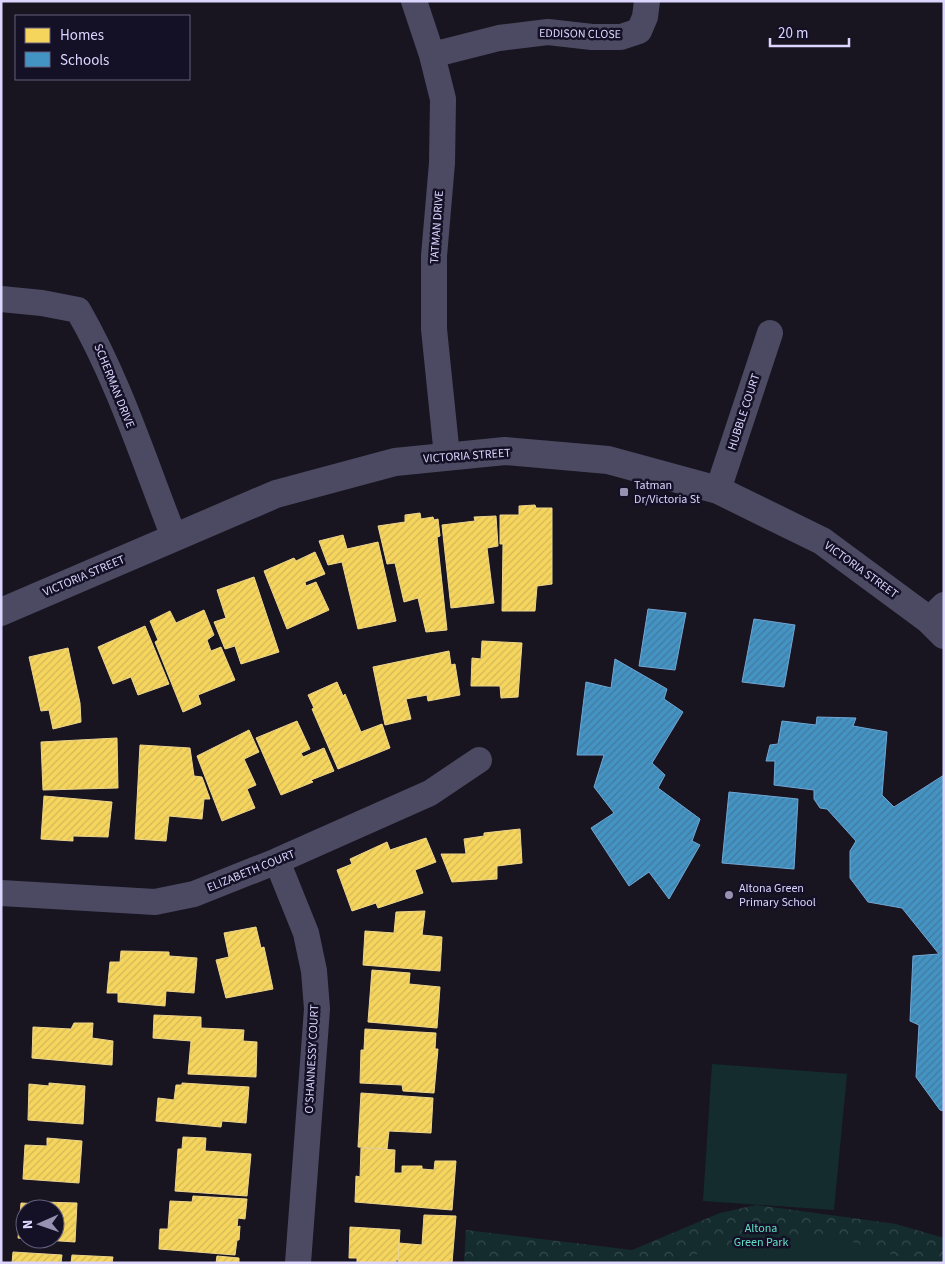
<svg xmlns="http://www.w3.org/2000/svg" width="945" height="1264" font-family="'Source Sans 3',sans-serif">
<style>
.park{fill:url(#park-crowns)}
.pitch{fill:#142c2e}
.homes{fill:url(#homes-hatch);stroke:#eed58d}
.schools{fill:url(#schools-hatch);stroke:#71a7d5}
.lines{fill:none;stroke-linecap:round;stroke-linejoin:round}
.minor{stroke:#4c4a62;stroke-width:26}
.tertiary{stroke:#4c4a62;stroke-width:28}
.poi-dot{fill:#9792b1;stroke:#141026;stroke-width:2}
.labels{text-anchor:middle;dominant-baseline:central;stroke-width:5;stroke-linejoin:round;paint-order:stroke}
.street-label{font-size:12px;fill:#dcd5fe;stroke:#141026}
.poi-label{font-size:12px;fill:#dcd5fe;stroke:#141026;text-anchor:start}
.park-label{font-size:12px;fill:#61dec5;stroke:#141026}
</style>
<defs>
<pattern id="park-crowns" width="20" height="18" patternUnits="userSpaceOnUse" patternTransform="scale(1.25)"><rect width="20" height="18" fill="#142c2e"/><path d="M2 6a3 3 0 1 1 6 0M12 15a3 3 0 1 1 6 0" fill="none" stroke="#364a4d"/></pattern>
<pattern id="homes-hatch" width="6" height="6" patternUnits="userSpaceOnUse" patternTransform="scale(1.25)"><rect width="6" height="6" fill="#f6d55c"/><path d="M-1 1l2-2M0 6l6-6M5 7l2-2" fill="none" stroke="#d2b759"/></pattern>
<pattern id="schools-hatch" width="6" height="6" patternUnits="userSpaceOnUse" patternTransform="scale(1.25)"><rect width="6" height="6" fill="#4393c3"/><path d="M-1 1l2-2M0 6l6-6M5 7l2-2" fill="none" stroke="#437a9f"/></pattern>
</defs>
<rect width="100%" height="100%" fill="#181521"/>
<path class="park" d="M 756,1205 L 896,1224 L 944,1238 L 944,1263 L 464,1263 L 466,1230 L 632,1250 L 720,1213 Z"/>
<path class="pitch" d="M 712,1064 L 847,1074 L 834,1210 L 703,1201 Z
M 764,1236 L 846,1240 L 917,1263 L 674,1263 L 683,1258 Z"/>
<path class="homes" d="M 535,505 L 536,508 L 552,508 L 552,584 L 537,586 L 535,611 L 502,611 L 503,544 L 500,544 L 500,515 L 519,515 L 519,506 Z
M 420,513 L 421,519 L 433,517 L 434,520 L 438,519 L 440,536 L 437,537 L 447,630 L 426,632 L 418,598 L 404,602 L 395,563 L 387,564 L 378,526 L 405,522 L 405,515 Z
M 496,516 L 498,546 L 487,548 L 494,603 L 451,608 L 442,525 L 475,521 L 474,517 Z
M 343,535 L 347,549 L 378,542 L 396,621 L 358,629 L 342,562 L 328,565 L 319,541 Z
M 315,552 L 325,574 L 305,582 L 306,586 L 316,582 L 329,610 L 287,629 L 264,571 L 294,558 L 296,561 Z
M 254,577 L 279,652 L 241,664 L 235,646 L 225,649 L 214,622 L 226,618 L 217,590 Z
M 204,610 L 214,635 L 207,640 L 211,651 L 221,647 L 235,680 L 198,695 L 201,704 L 183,712 L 155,642 L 158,640 L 150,621 L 170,611 L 176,623 Z
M 145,626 L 169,684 L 138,695 L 131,677 L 113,684 L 98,647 Z
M 482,641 L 522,643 L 518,697 L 501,698 L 500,686 L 471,686 L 472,658 L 481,659 Z
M 68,648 L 80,703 L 81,722 L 53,729 L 49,710 L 41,711 L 29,657 Z
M 449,651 L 451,665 L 455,664 L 460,695 L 428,701 L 427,695 L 406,699 L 411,719 L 385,725 L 373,667 Z
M 337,682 L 343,696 L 345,694 L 361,732 L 382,724 L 390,748 L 338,769 L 312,709 L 314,708 L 308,695 Z
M 297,721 L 310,749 L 301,753 L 303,757 L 324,748 L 334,771 L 311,780 L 313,782 L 281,795 L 256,738 Z
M 249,730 L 259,752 L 244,759 L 256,785 L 247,789 L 255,808 L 222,821 L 197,756 Z
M 117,738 L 118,788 L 43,790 L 41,742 Z
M 140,745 L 190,748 L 194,776 L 202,777 L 210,799 L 204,799 L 202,819 L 169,816 L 166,841 L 135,839 Z
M 44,796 L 112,802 L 108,837 L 73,836 L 73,841 L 41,839 Z
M 520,829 L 522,863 L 497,866 L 497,879 L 452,882 L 441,854 L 466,854 L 464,839 L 484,836 L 484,833 Z
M 426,838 L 436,862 L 415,870 L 423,893 L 378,908 L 376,903 L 352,911 L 337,870 L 352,864 L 350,859 L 387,842 L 390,850 Z
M 425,911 L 422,935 L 442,937 L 440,971 L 363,965 L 365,931 L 394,933 L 396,912 Z
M 256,927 L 261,948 L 264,947 L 273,989 L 226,998 L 216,960 L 229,957 L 224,933 Z
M 121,951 L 169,952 L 169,956 L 197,958 L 194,993 L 166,991 L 165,1006 L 118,1002 L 118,993 L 107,993 L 110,962 L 120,962 Z
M 372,970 L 410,973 L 409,984 L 440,987 L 437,1028 L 368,1022 Z
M 154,1015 L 201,1017 L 201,1028 L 244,1030 L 243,1041 L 257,1042 L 256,1077 L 188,1074 L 191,1041 L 153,1038 Z
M 74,1023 L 93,1023 L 92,1038 L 113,1041 L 112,1065 L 32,1058 L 33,1027 L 71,1029 Z
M 365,1029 L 436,1033 L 435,1049 L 438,1049 L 434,1093 L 403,1091 L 402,1085 L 360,1083 L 361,1050 L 364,1050 Z
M 49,1083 L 85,1086 L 83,1124 L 28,1120 L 29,1084 L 49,1086 Z
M 182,1083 L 249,1087 L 246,1123 L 222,1121 L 221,1127 L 156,1121 L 158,1098 L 174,1100 L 176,1085 L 182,1085 Z
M 361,1093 L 433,1098 L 431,1133 L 389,1131 L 387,1149 L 358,1147 Z
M 183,1137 L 206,1138 L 205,1151 L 251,1154 L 247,1196 L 175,1191 L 178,1149 L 182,1149 Z
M 47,1138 L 82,1141 L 79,1183 L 23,1179 L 25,1145 L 47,1146 Z
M 361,1148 L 395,1150 L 394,1173 L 402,1173 L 402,1166 L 422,1166 L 422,1169 L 434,1170 L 435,1161 L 456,1161 L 452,1210 L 355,1202 L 356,1176 L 360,1177 Z
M 193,1196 L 247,1199 L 245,1219 L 238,1218 L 237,1227 L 240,1226 L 239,1240 L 237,1240 L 235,1255 L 159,1249 L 160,1229 L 168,1229 L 170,1201 L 192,1202 Z
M 41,1202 L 77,1203 L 75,1242 L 30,1239 L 55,1239 L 55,1209 L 25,1209 L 25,1239 L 18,1238 L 21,1203 L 41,1204 Z
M 424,1215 L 456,1216 L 452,1263 L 398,1263 L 399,1243 L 422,1245 Z
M 350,1227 L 400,1230 L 398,1260 L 396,1260 L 396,1263 L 357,1263 L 357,1258 L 349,1258 Z
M 13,1252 L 62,1255 L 61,1263 L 12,1263 Z
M 72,1255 L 113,1257 L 112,1263 L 71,1263 Z
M 217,1256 L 239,1258 L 239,1263 L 216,1263 Z"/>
<path class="schools" d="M 648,609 L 686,613 L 675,670 L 639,666 Z
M 754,619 L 795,625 L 784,687 L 742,682 Z
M 615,659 L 667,689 L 664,699 L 683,712 L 652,763 L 665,775 L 658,788 L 700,819 L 692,841 L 700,845 L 669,899 L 649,872 L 629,886 L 591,828 L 614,813 L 594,787 L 604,755 L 577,755 L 586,682 L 611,688 Z
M 817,717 L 856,718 L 853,726 L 887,732 L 882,795 L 894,807 L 944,775 L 944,1111 L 940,1110 L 916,1077 L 919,1025 L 910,1021 L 913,956 L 939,954 L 902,908 L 868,902 L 850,878 L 850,851 L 856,841 L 827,809 L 820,808 L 814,799 L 814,790 L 774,785 L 775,761 L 766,761 L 770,745 L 778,744 L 782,721 L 816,725 Z
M 729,792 L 798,799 L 794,869 L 722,863 Z"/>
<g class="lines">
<path class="minor" d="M 414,1 L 432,55 L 443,99 L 442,163 L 434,256 L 434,329 L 447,456
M 432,55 L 499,38 L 548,32 L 592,37 L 621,37 L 639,31 L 645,17 L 647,1
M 1,299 L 42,303 L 78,310 C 119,381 144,461 174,537
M 718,490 L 770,333
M 929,620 L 944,605
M 277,861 L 306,933 L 314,971 L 317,1009 L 298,1263
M 1,893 L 155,902 L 194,894 L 277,861 L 430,793 L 479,760"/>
<path class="tertiary" d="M 1,612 L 276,494 L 395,462 L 505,451 L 608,460 L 718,490 L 822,541 L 929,620 L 944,635"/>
</g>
<g class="poi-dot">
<rect x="619" y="487" width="10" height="10" rx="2.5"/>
<circle cx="729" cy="895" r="5"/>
</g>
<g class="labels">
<g class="street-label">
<text transform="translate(580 34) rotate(1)">EDDISON CLOSE</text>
<text transform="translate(437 227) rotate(-86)">TATMAN DRIVE</text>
<text transform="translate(114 386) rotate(68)">SCHERMAN DRIVE</text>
<text transform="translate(744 412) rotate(-72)">HUBBLE COURT</text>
<text transform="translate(467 456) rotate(-4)">VICTORIA STREET</text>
<text transform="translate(861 570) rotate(36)">VICTORIA STREET</text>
<text transform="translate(84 576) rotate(-23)">VICTORIA STREET</text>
<text transform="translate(251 871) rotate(-22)">ELIZABETH COURT</text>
<text transform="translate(312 1059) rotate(-87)">O'SHANNESSY COURT</text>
</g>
<g class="poi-label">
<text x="634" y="485">Tatman<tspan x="634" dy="14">Dr/Victoria St</tspan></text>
<text x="739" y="888">Altona Green<tspan x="739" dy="14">Primary School</tspan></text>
</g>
<g class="park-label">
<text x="761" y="1228">Altona<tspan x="761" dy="14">Green Park</tspan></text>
</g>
</g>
<rect width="945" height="1264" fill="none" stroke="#dcd5fe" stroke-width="5"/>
<rect x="15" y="15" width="175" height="65" fill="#141026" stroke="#645f7c"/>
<rect x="25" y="28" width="25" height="15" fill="#f6d55c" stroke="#645f7c"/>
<text x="60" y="40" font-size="15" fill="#dcd5fe">Homes</text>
<rect x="25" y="52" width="25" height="15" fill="#4393c3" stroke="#645f7c"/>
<text x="60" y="65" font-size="15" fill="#dcd5fe">Schools</text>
<g transform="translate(40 1224) rotate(268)"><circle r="24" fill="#141026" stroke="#645f7c"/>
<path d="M0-4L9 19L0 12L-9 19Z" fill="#9792b1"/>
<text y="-8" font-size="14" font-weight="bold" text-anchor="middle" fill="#dcd5fe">N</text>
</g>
<path d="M770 38v8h79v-8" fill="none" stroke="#dcd5fe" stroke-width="2.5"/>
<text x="778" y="38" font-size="15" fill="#dcd5fe" stroke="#141026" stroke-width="4" paint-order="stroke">20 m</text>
</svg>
